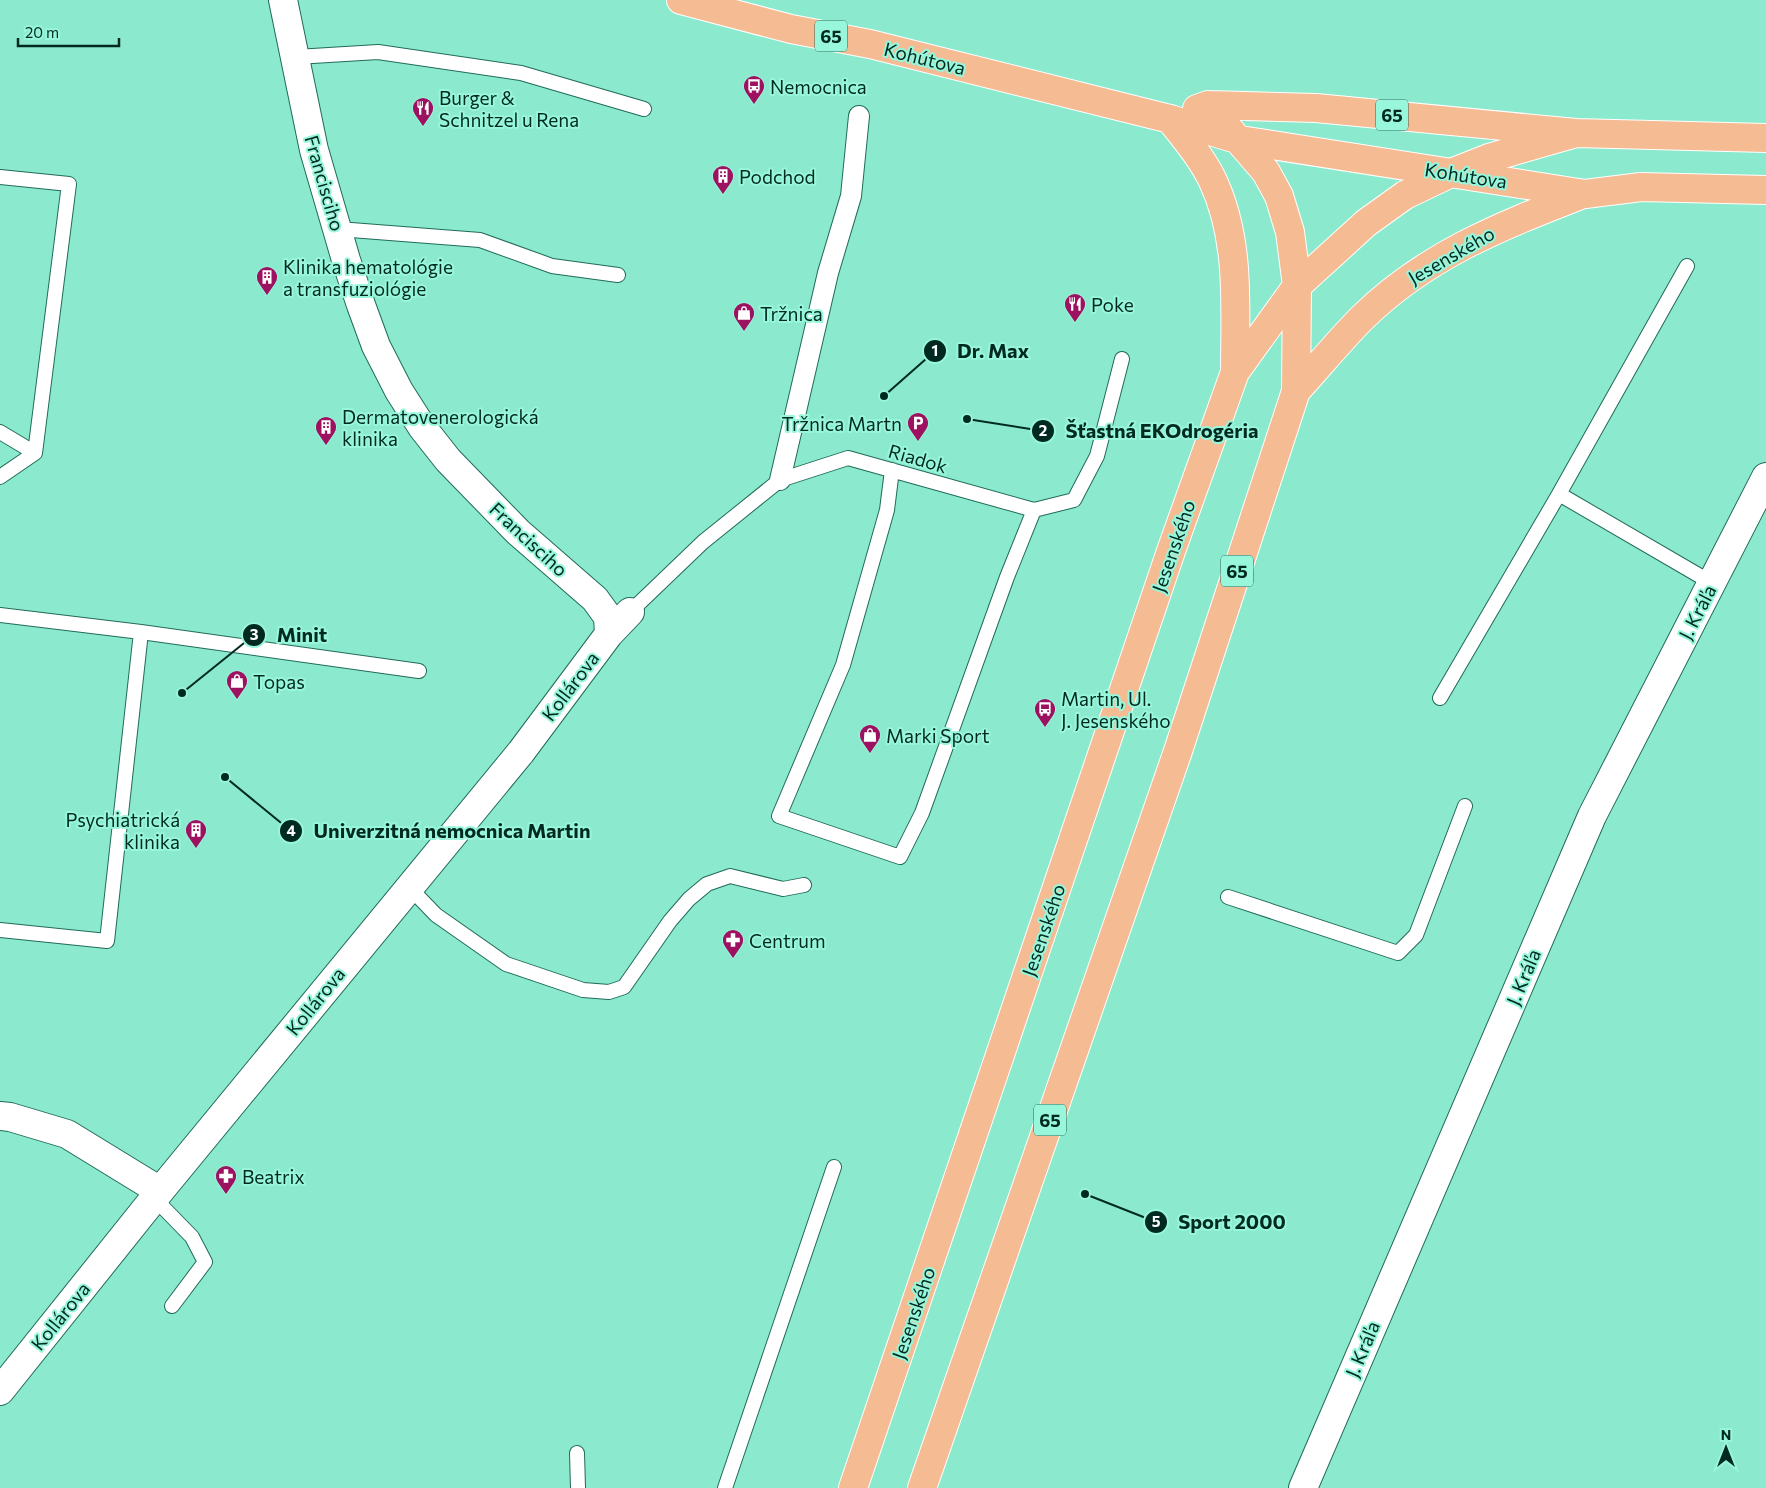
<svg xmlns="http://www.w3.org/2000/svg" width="1766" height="1488" font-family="Commissioner,sans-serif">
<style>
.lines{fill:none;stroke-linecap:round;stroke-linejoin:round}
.service-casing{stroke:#216b59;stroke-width:16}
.pedestrian-casing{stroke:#216b59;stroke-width:22}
.minor-casing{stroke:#216b59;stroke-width:30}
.primary-casing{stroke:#fff;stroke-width:30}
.service{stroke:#fff;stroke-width:14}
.pedestrian{stroke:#fff;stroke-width:20}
.minor{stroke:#fff;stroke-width:28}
.primary{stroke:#f5bb92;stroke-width:28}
.labels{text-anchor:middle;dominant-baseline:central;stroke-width:4;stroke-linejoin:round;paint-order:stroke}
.shield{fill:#98f6db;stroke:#2e6759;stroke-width:1}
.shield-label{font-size:18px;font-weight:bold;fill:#002a21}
.street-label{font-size:19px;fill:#002a21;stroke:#98f6db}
.poi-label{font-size:19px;fill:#002a21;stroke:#98f6db;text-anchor:start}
.leader{fill:none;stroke:#002a21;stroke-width:2}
.callout-dot{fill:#002a21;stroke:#98f6db;stroke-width:2}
.mark-label{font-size:15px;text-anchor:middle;font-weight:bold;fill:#fff}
.callout-label{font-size:20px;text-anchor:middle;font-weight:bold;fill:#002a21;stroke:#98f6db;stroke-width:4;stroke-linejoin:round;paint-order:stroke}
</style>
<rect width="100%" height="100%" fill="#8be9ce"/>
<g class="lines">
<g class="service-casing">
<path id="service" d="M 296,57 L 378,52 L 521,73 L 644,109
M 0,177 L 69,184 L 35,453 L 0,477
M 338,229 L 480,240 L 552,266 L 618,275
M 0,432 L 35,453
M 892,470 L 887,510 L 843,665 L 779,816 L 900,857 L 922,813 L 1007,577 L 1034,510
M 1559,494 L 1687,266
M 625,611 L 630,612 L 703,542 L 780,480 L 848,458 L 1034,510 L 1074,500 L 1097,456 L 1122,359
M 0,615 L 141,632 L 419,671
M 1440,698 L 1559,494 L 1712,583
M 409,887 L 436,915 L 506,964 L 583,990 L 609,992 L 624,987 L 670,921 L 689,899 L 707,884 L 730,876 L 783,889 L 804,885
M 1228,897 L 1398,953 L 1416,935 L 1465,806
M 0,930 L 107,941 L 141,632
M 154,1198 L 192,1237 L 205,1262 L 172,1306
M 577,1453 L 578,1488
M 725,1488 L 834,1167"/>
</g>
<g class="pedestrian-casing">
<path id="pedestrian" d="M 780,480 L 828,273 L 851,196 L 859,116"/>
</g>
<g class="minor-casing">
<path id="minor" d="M 283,0 L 314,150 L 346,260 L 361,305 L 376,346 L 399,391 L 422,427 L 448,460 L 518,532 L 595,599 L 608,617 L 609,634
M 0,1116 L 10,1117 L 67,1134 L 160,1191
M 0,1391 L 160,1191 L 521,752 L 609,634 L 630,612
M 1303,1488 L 1592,816 L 1766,477"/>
</g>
<g class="primary-casing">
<path id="primary" d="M 681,0 L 791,29 L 870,44 L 1170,119 L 1240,140 L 1585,194 L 1641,187 L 1766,190
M 1197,109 L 1208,105 L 1316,108 L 1576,133 L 1766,138
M 1170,119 C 1185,138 1201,157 1212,179 C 1241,239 1235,307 1235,372
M 1296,391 C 1318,367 1339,341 1362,318 C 1426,255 1501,226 1583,194
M 853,1488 L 1171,551 L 1235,372 L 1297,286 L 1366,223 L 1405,195 L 1451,173 L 1489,158 L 1576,133
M 922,1488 L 1178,751 L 1296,391 L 1297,286 L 1290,232 L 1279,196 L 1266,172 L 1208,105"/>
</g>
<use href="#service" class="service"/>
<use href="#pedestrian" class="pedestrian"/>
<use href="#minor" class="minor"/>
<use href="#primary" class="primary"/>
</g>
<defs>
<g id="bus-pin" transform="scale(1.125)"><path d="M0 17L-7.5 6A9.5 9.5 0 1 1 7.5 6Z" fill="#9d1260" stroke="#98f6db"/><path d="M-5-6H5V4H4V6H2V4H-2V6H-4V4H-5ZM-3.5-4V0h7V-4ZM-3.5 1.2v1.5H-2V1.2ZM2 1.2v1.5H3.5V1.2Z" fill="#fff"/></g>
<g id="restaurant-pin" transform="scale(1.125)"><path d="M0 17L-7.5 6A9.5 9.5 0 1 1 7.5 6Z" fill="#9d1260" stroke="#98f6db"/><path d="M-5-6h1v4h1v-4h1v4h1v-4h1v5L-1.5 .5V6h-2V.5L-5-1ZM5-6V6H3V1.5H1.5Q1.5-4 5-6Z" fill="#fff"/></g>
<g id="building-pin" transform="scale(1.125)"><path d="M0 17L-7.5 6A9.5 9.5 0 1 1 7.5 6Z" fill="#9d1260" stroke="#98f6db"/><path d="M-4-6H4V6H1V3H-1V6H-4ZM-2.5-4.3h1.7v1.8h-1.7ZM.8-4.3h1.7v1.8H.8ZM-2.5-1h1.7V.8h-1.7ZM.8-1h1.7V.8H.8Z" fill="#fff"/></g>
<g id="shop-pin" transform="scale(1.125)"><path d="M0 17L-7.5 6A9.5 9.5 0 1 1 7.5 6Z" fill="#9d1260" stroke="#98f6db"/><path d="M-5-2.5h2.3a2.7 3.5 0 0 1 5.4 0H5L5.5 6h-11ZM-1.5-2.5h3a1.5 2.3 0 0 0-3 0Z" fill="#fff"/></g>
<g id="parking-pin" transform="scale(1.125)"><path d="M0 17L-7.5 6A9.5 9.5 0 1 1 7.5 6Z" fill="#9d1260" stroke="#98f6db"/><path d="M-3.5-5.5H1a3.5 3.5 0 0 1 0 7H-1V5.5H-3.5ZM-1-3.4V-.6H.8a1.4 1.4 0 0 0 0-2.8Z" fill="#fff"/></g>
<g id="pharmacy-pin" transform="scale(1.125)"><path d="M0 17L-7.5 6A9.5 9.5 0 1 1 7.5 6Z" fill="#9d1260" stroke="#98f6db"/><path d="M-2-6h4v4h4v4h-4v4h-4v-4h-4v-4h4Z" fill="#fff"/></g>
</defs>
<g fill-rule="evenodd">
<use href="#bus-pin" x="754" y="86"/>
<use href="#restaurant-pin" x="423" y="108"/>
<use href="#building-pin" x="723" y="176"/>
<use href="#building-pin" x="267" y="277"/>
<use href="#restaurant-pin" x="1075" y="304"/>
<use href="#shop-pin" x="744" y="313"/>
<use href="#parking-pin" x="918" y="423"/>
<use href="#building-pin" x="326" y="427"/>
<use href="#shop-pin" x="237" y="681"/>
<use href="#bus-pin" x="1045" y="709"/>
<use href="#shop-pin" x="870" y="735"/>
<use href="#building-pin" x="196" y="830"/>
<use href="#pharmacy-pin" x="733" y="940"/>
<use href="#pharmacy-pin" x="226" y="1176"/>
</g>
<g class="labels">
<g class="shield">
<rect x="815" y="20.5" width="32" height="31" rx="4"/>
<rect x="1376" y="99.5" width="32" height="31" rx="4"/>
<rect x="1221" y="555.5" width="32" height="31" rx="4"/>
<rect x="1034" y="1104.5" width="32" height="31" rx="4"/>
</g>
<g class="shield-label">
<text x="831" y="36">65</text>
<text x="1392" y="115">65</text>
<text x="1237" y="571">65</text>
<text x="1050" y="1120">65</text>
</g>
<g class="street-label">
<text transform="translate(925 58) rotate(14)">Kohútova</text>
<text transform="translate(1466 175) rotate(9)">Kohútova</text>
<text transform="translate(325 183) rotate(74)">Francisciho</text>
<text transform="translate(1451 255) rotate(-30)">Jesenského</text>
<text transform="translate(918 458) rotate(16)">Riadok</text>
<text transform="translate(529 539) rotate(43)">Francisciho</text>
<text transform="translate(1173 546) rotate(-71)">Jesenského</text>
<text transform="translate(1697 612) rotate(-63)">J. Kráľa</text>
<text transform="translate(570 686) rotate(-53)">Kollárova</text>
<text transform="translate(1043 930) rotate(-71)">Jesenského</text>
<text transform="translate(1523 977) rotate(-67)">J. Kráľa</text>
<text transform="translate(315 1001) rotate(-51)">Kollárova</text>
<text transform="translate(913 1313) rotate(-71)">Jesenského</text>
<text transform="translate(60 1316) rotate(-51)">Kollárova</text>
<text transform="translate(1362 1349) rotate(-67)">J. Kráľa</text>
</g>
<g class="poi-label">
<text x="770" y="86">Nemocnica</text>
<text x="439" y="97">Burger &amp;<tspan x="439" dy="22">Schnitzel u Rena</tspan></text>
<text x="739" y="176">Podchod</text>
<text x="283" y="266">Klinika hematológie<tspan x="283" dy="22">a transfuziológie</tspan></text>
<text x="1091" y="304">Poke</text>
<text x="760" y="313">Tržnica</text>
<text x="342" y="416">Dermatovenerologická<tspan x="342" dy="22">klinika</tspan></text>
<text x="902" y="423" text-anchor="end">Tržnica Martn</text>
<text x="253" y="681">Topas</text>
<text x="1061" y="698">Martin, Ul.<tspan x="1061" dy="22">J. Jesenského</tspan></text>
<text x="886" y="735">Marki Sport</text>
<text x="180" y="819" text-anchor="end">Psychiatrická<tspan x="180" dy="22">klinika</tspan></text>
<text x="749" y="940">Centrum</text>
<text x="242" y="1176">Beatrix</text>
</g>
</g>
<path class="leader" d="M884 396L935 351M967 419L1043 431M182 693L254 635M225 777L291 831M1085 1194L1156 1222"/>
<g class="callout-dot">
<circle cx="884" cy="396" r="5"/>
<circle cx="967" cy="419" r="5"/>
<circle cx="182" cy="693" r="5"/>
<circle cx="225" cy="777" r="5"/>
<circle cx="1085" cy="1194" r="5"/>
<circle cx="935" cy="351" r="12"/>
<circle cx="1043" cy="431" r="12"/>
<circle cx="254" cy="635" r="12"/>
<circle cx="291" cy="831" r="12"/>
<circle cx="1156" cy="1222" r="12"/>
</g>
<g class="mark-label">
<text x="935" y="356">1</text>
<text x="1043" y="436">2</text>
<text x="254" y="640">3</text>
<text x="291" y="836">4</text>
<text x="1156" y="1227">5</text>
</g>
<g class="callout-label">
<text x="993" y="358">Dr. Max</text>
<text x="1162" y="438">Šťastná EKOdrogéria</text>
<text x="302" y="642">Minit</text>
<text x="452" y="838">Univerzitná nemocnica Martin</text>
<text x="1232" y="1229">Sport 2000</text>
</g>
<g transform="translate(1726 1448)" stroke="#98f6db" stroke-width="4" paint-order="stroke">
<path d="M0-4L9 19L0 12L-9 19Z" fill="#002a21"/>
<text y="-8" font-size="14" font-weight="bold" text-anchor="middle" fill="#002a21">N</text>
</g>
<path d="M18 38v8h101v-8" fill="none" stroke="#002a21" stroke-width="2.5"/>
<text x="25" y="38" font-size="15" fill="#002a21" stroke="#98f6db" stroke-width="4" paint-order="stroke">20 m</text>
</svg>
